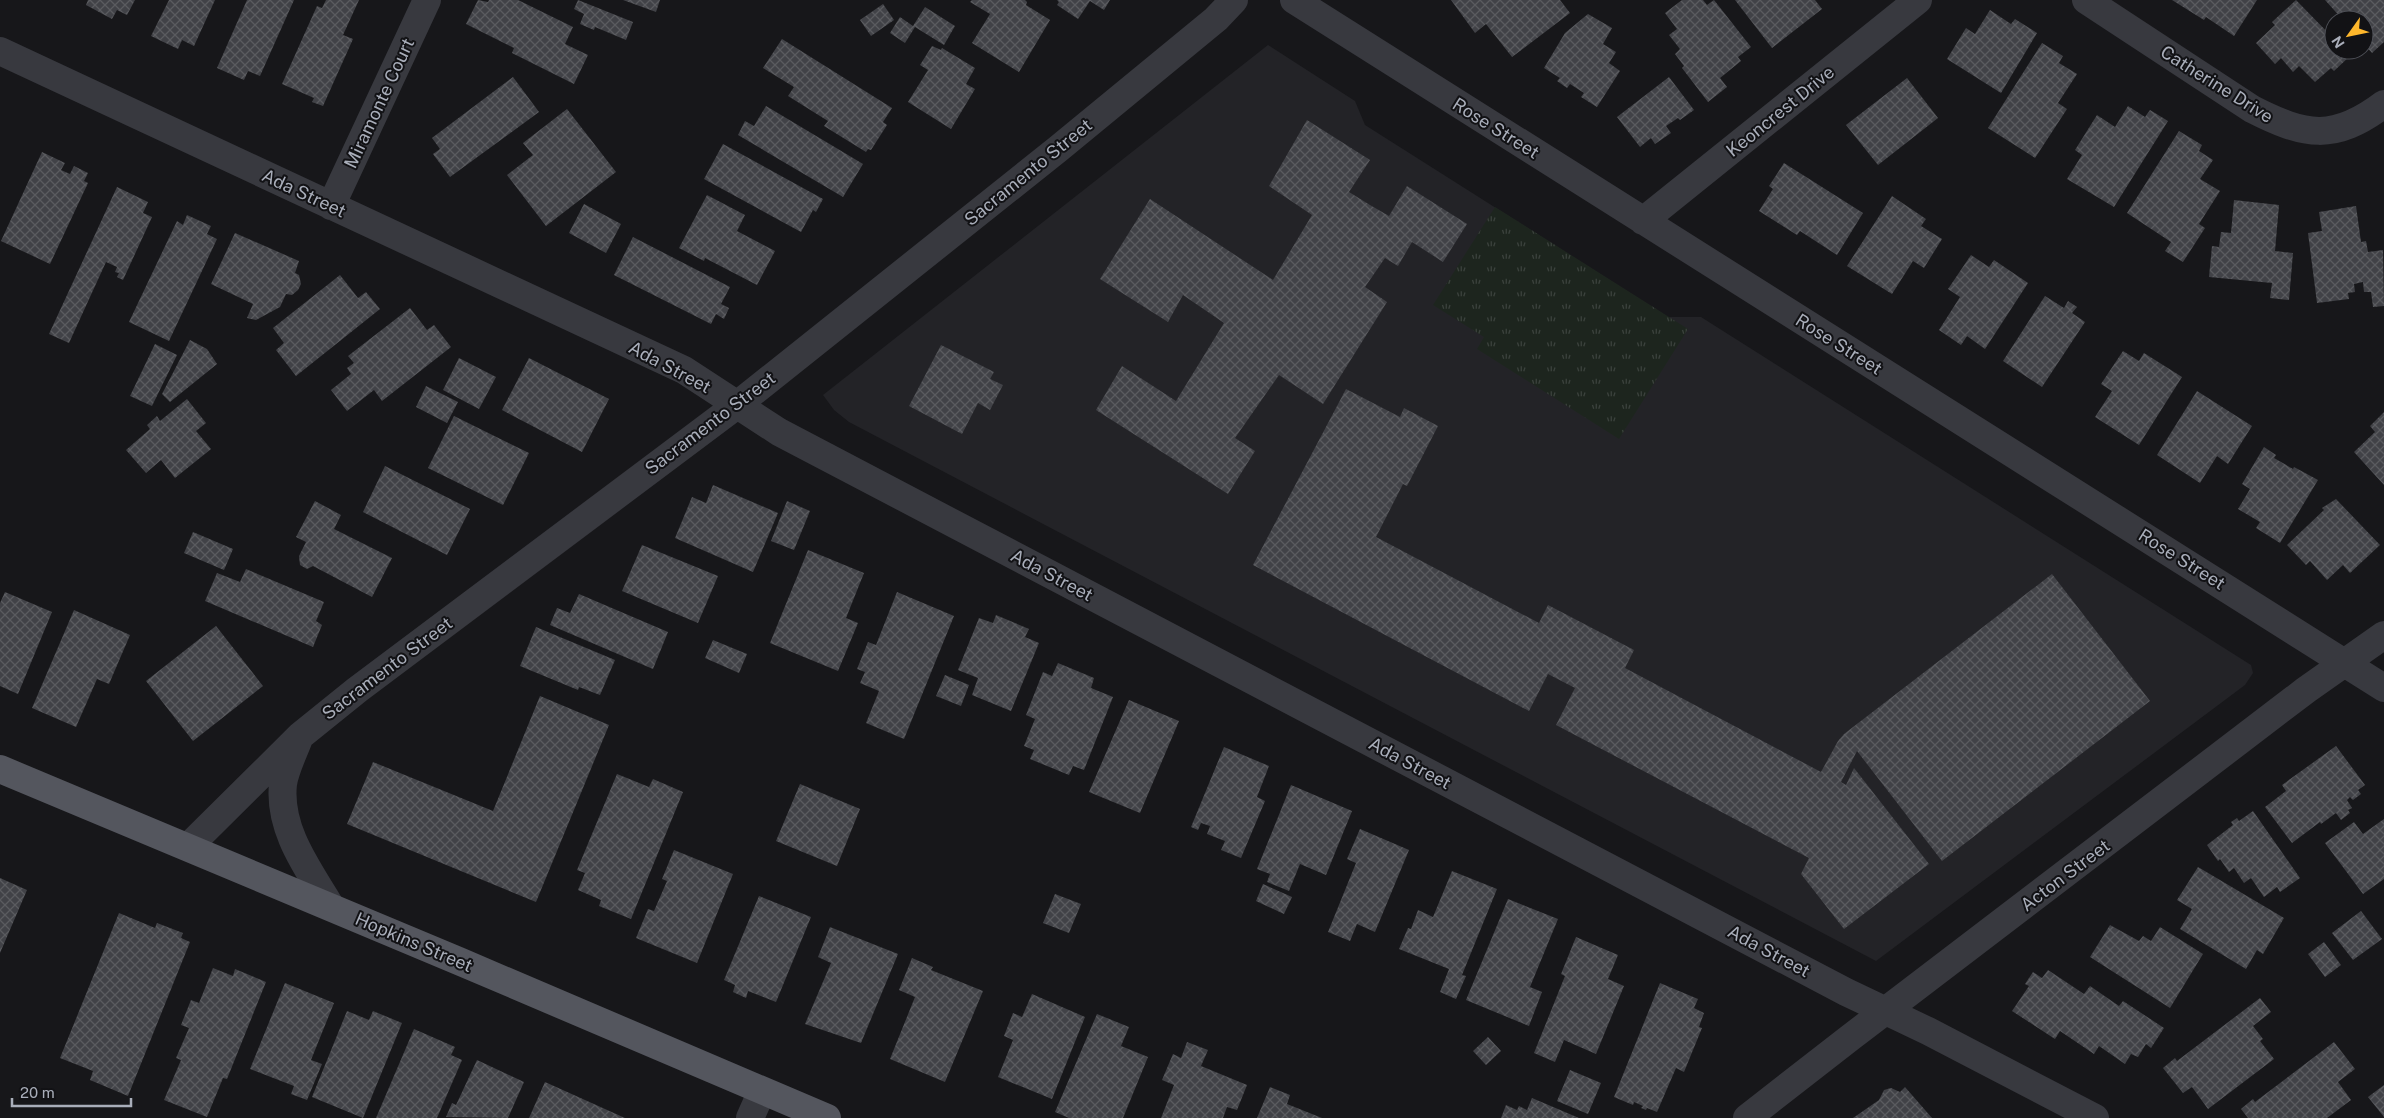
<svg xmlns="http://www.w3.org/2000/svg" width="2384" height="1118" font-family="'Public Sans',sans-serif">
<style>
.built{fill:#232327}
.grass{fill:url(#grass-tufts)}
.building{fill:url(#building-cross-hatch)}
.lines{fill:none;stroke-linecap:round;stroke-linejoin:round}
.minor{stroke:#38393f;stroke-width:28}
.major{stroke:#54565e;stroke-width:28}
.labels{text-anchor:middle;dominant-baseline:central;stroke-width:4;stroke-linejoin:round;paint-order:stroke}
.street-label{font-size:18px;fill:#a9aeba;stroke:#121215}
</style>
<defs>
<pattern id="grass-tufts" width="24" height="20" patternUnits="userSpaceOnUse" patternTransform="scale(1.25)"><rect width="24" height="20" fill="#1d251e"/><path d="M3 7l-1-3M5 7V3M7 7l1-3M15 17l-1-3M17 17v-4M19 17l1-3" fill="none" stroke="#3b423d"/></pattern>
<pattern id="building-cross-hatch" width="8" height="8" patternUnits="userSpaceOnUse" patternTransform="scale(1.25)"><rect width="8" height="8" fill="#414247"/><path d="M0 0l8 8M0 8l8-8" fill="none" stroke="#5a5b5f"/></pattern>
</defs>
<rect width="100%" height="100%" fill="#17171a"/>
<path class="built" d="M 1268,45 L 1355,101 L 1365,125 L 1668,317 L 1701,317 L 2251,665 L 2253,673 L 2245,685 L 1876,961 L 849,422 L 834,410 L 823,395 Z"/>
<path class="grass" d="M 1495,207 L 1688,329 L 1619,439 L 1477,349 L 1484,337 L 1433,305 Z"/>
<path class="building" d="M 88,0 L 135,0 L 127,15 L 117,10 L 112,19 L 86,5 Z
M 169,0 L 215,0 L 194,46 L 182,40 L 178,49 L 151,36 Z
M 247,0 L 294,0 L 260,76 L 248,71 L 244,80 L 217,68 Z
M 326,0 L 359,0 L 343,35 L 353,39 L 323,106 L 312,102 L 314,98 L 282,84 L 317,6 L 322,8 Z
M 478,0 L 488,2 L 489,0 L 518,0 L 573,27 L 565,44 L 588,55 L 574,84 L 512,53 L 514,48 L 466,24 Z
M 578,0 L 633,22 L 626,40 L 595,27 L 594,30 L 580,24 L 584,14 L 574,9 Z
M 623,0 L 660,0 L 656,12 Z
M 972,0 L 1025,0 L 1027,2 L 1026,5 L 1050,20 L 1019,72 L 972,43 L 990,14 L 970,2 Z
M 1057,0 L 1110,0 L 1104,10 L 1090,1 L 1078,19 L 1057,5 L 1059,2 Z
M 1451,0 L 1560,0 L 1570,13 L 1512,57 L 1486,24 L 1475,33 Z
M 1682,0 L 1703,0 L 1707,5 L 1714,0 L 1751,47 L 1738,57 L 1741,61 L 1720,78 L 1727,87 L 1708,102 L 1682,68 L 1684,66 L 1675,54 L 1680,49 L 1669,35 L 1677,29 L 1665,13 Z
M 1735,0 L 1815,0 L 1822,9 L 1772,48 Z
M 2172,0 L 2257,0 L 2234,36 L 2206,17 L 2204,20 Z
M 2296,0 L 2334,39 L 2334,50 L 2344,50 L 2350,56 L 2334,71 L 2331,68 L 2315,82 L 2299,66 L 2293,72 L 2281,58 L 2275,64 L 2256,43 L 2275,25 L 2272,22 Z
M 2325,0 L 2384,0 L 2384,42 L 2372,53 L 2364,44 L 2364,20 L 2343,20 Z
M 883,4 L 894,20 L 871,36 L 860,20 Z
M 925,7 L 955,26 L 944,45 L 915,27 L 905,43 L 890,33 L 900,17 L 913,26 Z
M 1990,10 L 2011,24 L 2015,19 L 2037,33 L 2001,93 L 1947,59 L 1966,28 L 1975,34 Z
M 1588,14 L 1612,28 L 1603,44 L 1616,52 L 1609,63 L 1620,71 L 1597,107 L 1581,97 L 1584,93 L 1570,84 L 1567,88 L 1557,81 L 1560,78 L 1544,68 L 1565,33 Z
M 782,39 L 892,108 L 883,122 L 887,125 L 871,150 L 868,149 L 866,152 L 824,126 L 828,121 L 788,96 L 794,87 L 763,68 Z
M 2042,43 L 2063,56 L 2059,63 L 2077,74 L 2058,103 L 2067,109 L 2035,158 L 1988,128 Z
M 932,46 L 941,50 L 942,48 L 975,68 L 966,84 L 975,89 L 951,129 L 908,102 L 928,70 L 920,65 Z
M 513,77 L 539,112 L 450,177 L 433,154 L 440,149 L 432,138 Z
M 1669,77 L 1694,110 L 1680,120 L 1678,118 L 1666,126 L 1671,133 L 1655,144 L 1651,138 L 1640,147 L 1617,117 Z
M 1907,78 L 1938,118 L 1878,165 L 1846,125 Z
M 766,106 L 863,164 L 843,197 L 738,135 L 745,121 L 754,126 Z
M 2128,106 L 2145,117 L 2150,110 L 2168,121 L 2114,207 L 2067,179 L 2082,155 L 2075,150 L 2097,115 L 2115,127 Z
M 567,109 L 616,172 L 546,226 L 507,175 L 533,155 L 523,143 Z
M 1307,120 L 1370,160 L 1349,192 L 1370,205 L 1389,216 L 1407,186 L 1467,224 L 1443,262 L 1412,242 L 1398,266 L 1385,258 L 1365,287 L 1387,302 L 1323,404 L 1279,375 L 1235,438 L 1255,451 L 1228,494 L 1096,410 L 1122,366 L 1176,401 L 1224,323 L 1183,295 L 1168,322 L 1100,279 L 1150,199 L 1273,280 L 1312,215 L 1269,186 Z
M 2179,131 L 2202,145 L 2199,151 L 2213,160 L 2200,179 L 2220,191 L 2199,224 L 2205,228 L 2183,262 L 2165,251 L 2171,242 L 2127,213 Z
M 723,144 L 823,199 L 816,212 L 813,210 L 801,232 L 704,179 Z
M 42,152 L 65,163 L 61,170 L 70,174 L 74,166 L 88,173 L 84,181 L 88,183 L 50,264 L 1,241 Z
M 1784,163 L 1863,213 L 1837,255 L 1800,231 L 1797,235 L 1759,211 L 1773,189 L 1769,186 Z
M 117,187 L 148,202 L 143,213 L 152,217 L 123,280 L 117,277 L 119,273 L 115,272 L 117,267 L 106,262 L 69,343 L 49,334 Z
M 707,195 L 745,215 L 737,231 L 775,251 L 757,285 L 705,258 L 704,261 L 679,248 Z
M 1892,196 L 1926,219 L 1921,226 L 1942,239 L 1924,268 L 1913,261 L 1892,294 L 1847,266 Z
M 2234,200 L 2279,205 L 2275,251 L 2293,253 L 2289,300 L 2270,298 L 2272,283 L 2209,277 L 2212,246 L 2219,247 L 2221,232 L 2231,233 Z
M 584,204 L 621,224 L 606,253 L 569,233 Z
M 2356,206 L 2361,242 L 2366,241 L 2368,252 L 2383,250 L 2384,306 L 2373,307 L 2371,292 L 2364,292 L 2363,282 L 2354,284 L 2355,292 L 2348,293 L 2349,299 L 2317,303 L 2308,233 L 2322,231 L 2319,212 Z
M 187,215 L 211,226 L 207,234 L 217,239 L 169,341 L 129,322 L 177,221 L 183,225 Z
M 235,233 L 299,261 L 295,273 L 299,275 L 301,284 L 298,290 L 292,295 L 286,294 L 280,307 L 256,320 L 247,318 L 253,304 L 211,284 Z
M 633,237 L 730,287 L 721,304 L 729,308 L 724,319 L 716,314 L 711,324 L 614,275 Z
M 1971,255 L 1989,267 L 1994,260 L 2028,283 L 1985,349 L 1967,336 L 1961,345 L 1939,330 L 1960,297 L 1948,289 Z
M 340,275 L 358,298 L 366,292 L 380,309 L 296,376 L 276,350 L 284,343 L 273,328 Z
M 2045,296 L 2064,308 L 2068,301 L 2077,307 L 2072,313 L 2085,322 L 2042,387 L 2003,361 Z
M 410,308 L 427,330 L 434,325 L 451,347 L 382,401 L 374,390 L 347,411 L 331,390 L 351,374 L 347,368 L 354,363 L 348,356 Z
M 190,340 L 207,349 L 217,364 L 170,402 L 162,394 Z
M 155,344 L 177,355 L 152,406 L 130,396 Z
M 941,345 L 994,372 L 990,379 L 1003,385 L 990,410 L 978,403 L 962,434 L 909,406 Z
M 2123,351 L 2139,361 L 2144,353 L 2182,377 L 2139,445 L 2095,417 L 2112,391 L 2101,384 Z
M 459,358 L 496,377 L 479,409 L 443,390 Z
M 529,358 L 609,399 L 582,452 L 502,410 Z
M 426,386 L 458,402 L 447,423 L 416,407 Z
M 1346,389 L 1400,417 L 1404,408 L 1438,426 L 1407,486 L 1403,484 L 1376,537 L 1539,623 L 1548,605 L 1634,650 L 1625,668 L 1821,772 L 1838,741 L 1844,734 L 2052,574 L 2150,701 L 1942,861 L 1857,751 L 1841,782 L 1846,785 L 1854,768 L 1929,864 L 1844,929 L 1801,874 L 1809,858 L 1556,725 L 1575,688 L 1548,674 L 1529,711 L 1253,565 Z
M 2197,391 L 2252,426 L 2228,464 L 2217,456 L 2200,483 L 2157,455 Z
M 187,399 L 206,423 L 196,431 L 211,449 L 175,478 L 161,460 L 146,473 L 126,450 L 150,429 L 147,425 L 157,416 L 160,421 Z
M 2384,412 L 2384,485 L 2354,452 L 2375,432 L 2370,426 Z
M 454,416 L 529,453 L 503,505 L 428,468 Z
M 2264,447 L 2276,455 L 2274,458 L 2293,469 L 2294,467 L 2318,480 L 2280,543 L 2256,528 L 2260,522 L 2238,509 L 2250,489 L 2242,484 Z
M 385,466 L 470,509 L 447,555 L 363,512 Z
M 713,485 L 778,513 L 753,572 L 675,538 L 692,497 L 706,503 Z
M 2336,499 L 2380,545 L 2350,573 L 2343,565 L 2327,580 L 2310,561 L 2306,565 L 2287,545 L 2324,510 L 2322,508 Z
M 315,501 L 341,515 L 334,529 L 392,558 L 372,597 L 313,566 L 307,569 L 300,565 L 299,556 L 306,542 L 296,537 Z
M 787,501 L 810,511 L 794,550 L 771,541 Z
M 193,532 L 233,549 L 224,570 L 184,553 Z
M 642,545 L 718,576 L 698,623 L 622,591 Z
M 808,550 L 864,573 L 846,618 L 858,623 L 838,671 L 770,643 Z
M 246,569 L 324,602 L 316,621 L 322,625 L 313,647 L 205,601 L 217,573 L 240,582 Z
M 5,592 L 52,612 L 18,694 L 0,686 L 0,603 Z
M 897,592 L 954,616 L 904,739 L 866,723 L 879,691 L 860,683 L 865,672 L 857,669 L 868,642 L 876,645 Z
M 579,594 L 668,632 L 653,669 L 550,625 L 557,608 L 570,613 Z
M 74,610 L 130,635 L 109,684 L 97,679 L 76,727 L 32,708 Z
M 996,615 L 1029,629 L 1025,637 L 1039,643 L 1011,711 L 972,695 L 978,678 L 958,670 L 979,618 L 993,623 Z
M 216,626 L 263,686 L 193,741 L 146,681 Z
M 536,627 L 615,660 L 600,695 L 579,687 L 578,690 L 520,666 Z
M 713,640 L 747,654 L 739,673 L 705,658 Z
M 1058,663 L 1094,678 L 1091,688 L 1113,697 L 1084,770 L 1073,766 L 1069,775 L 1030,759 L 1034,750 L 1024,746 L 1035,719 L 1026,715 L 1043,672 L 1052,676 Z
M 945,675 L 969,685 L 961,706 L 936,696 Z
M 540,696 L 609,725 L 536,902 L 347,824 L 373,762 L 493,811 Z
M 1129,700 L 1179,721 L 1140,813 L 1089,792 Z
M 2336,746 L 2365,785 L 2358,790 L 2361,794 L 2353,800 L 2350,797 L 2347,800 L 2352,808 L 2348,810 L 2350,813 L 2341,820 L 2336,813 L 2321,824 L 2320,822 L 2292,843 L 2265,807 L 2286,791 L 2282,785 Z
M 1224,747 L 1269,766 L 1257,797 L 1265,801 L 1241,858 L 1221,850 L 1225,841 L 1207,834 L 1210,826 L 1201,823 L 1198,830 L 1191,827 Z
M 617,774 L 649,787 L 653,779 L 683,792 L 631,919 L 599,906 L 601,900 L 578,890 L 585,873 L 577,870 Z
M 800,784 L 860,809 L 837,866 L 776,841 Z
M 1291,785 L 1352,811 L 1326,875 L 1300,864 L 1289,891 L 1267,882 L 1270,874 L 1257,869 Z
M 2253,811 L 2300,878 L 2280,892 L 2277,887 L 2264,897 L 2251,878 L 2244,883 L 2234,868 L 2229,872 L 2220,859 L 2218,861 L 2207,845 L 2233,825 L 2231,822 L 2237,818 L 2239,821 Z
M 2384,819 L 2384,879 L 2363,894 L 2325,843 L 2354,822 L 2363,834 Z
M 1360,829 L 1409,850 L 1375,932 L 1357,924 L 1350,941 L 1328,932 L 1356,863 L 1347,859 Z
M 674,850 L 733,874 L 697,963 L 636,938 L 648,909 L 654,911 L 667,881 L 662,879 Z
M 2198,867 L 2284,918 L 2263,954 L 2257,950 L 2246,969 L 2180,929 L 2192,909 L 2177,900 Z
M 1452,871 L 1497,889 L 1462,975 L 1466,976 L 1456,999 L 1440,992 L 1449,969 L 1399,949 L 1408,928 L 1411,929 L 1418,910 L 1433,917 Z
M 0,878 L 27,890 L 0,953 Z
M 1263,884 L 1292,897 L 1284,914 L 1256,901 Z
M 1055,894 L 1081,904 L 1069,933 L 1043,923 Z
M 759,896 L 811,917 L 776,1002 L 748,991 L 746,998 L 733,992 L 735,985 L 724,980 Z
M 1508,899 L 1558,919 L 1530,987 L 1542,992 L 1529,1026 L 1466,1000 Z
M 2361,911 L 2382,939 L 2353,960 L 2332,933 Z
M 119,913 L 155,928 L 157,923 L 183,933 L 181,938 L 190,942 L 128,1096 L 90,1080 L 93,1071 L 60,1058 Z
M 2110,925 L 2139,941 L 2143,936 L 2151,941 L 2160,927 L 2203,954 L 2170,1008 L 2090,957 Z
M 830,927 L 898,954 L 861,1043 L 805,1024 L 831,963 L 818,957 Z
M 1576,937 L 1618,955 L 1608,979 L 1624,986 L 1596,1054 L 1564,1040 L 1555,1062 L 1534,1053 L 1565,976 L 1561,974 Z
M 2324,942 L 2341,965 L 2325,977 L 2308,954 Z
M 912,958 L 933,967 L 931,970 L 983,991 L 945,1082 L 890,1059 L 915,997 L 899,990 Z
M 213,968 L 233,976 L 235,969 L 266,982 L 227,1079 L 223,1078 L 207,1117 L 164,1100 L 181,1060 L 176,1058 L 189,1028 L 181,1025 L 191,1000 L 199,1003 Z
M 2048,970 L 2084,994 L 2090,986 L 2119,1006 L 2123,1001 L 2164,1028 L 2151,1048 L 2146,1044 L 2138,1057 L 2131,1054 L 2125,1064 L 2099,1046 L 2094,1054 L 2060,1031 L 2055,1039 L 2012,1011 L 2029,986 L 2025,984 L 2033,972 L 2042,978 Z
M 285,983 L 334,1003 L 311,1060 L 322,1064 L 307,1100 L 291,1094 L 294,1086 L 250,1069 Z
M 1660,983 L 1698,999 L 1694,1008 L 1704,1013 L 1699,1027 L 1702,1028 L 1684,1072 L 1676,1068 L 1657,1112 L 1647,1108 L 1646,1110 L 1641,1108 L 1643,1106 L 1634,1102 L 1633,1105 L 1614,1097 Z
M 1032,994 L 1085,1017 L 1052,1099 L 998,1077 L 1013,1040 L 1004,1036 L 1013,1013 L 1022,1017 Z
M 2260,998 L 2271,1012 L 2253,1026 L 2263,1039 L 2260,1041 L 2274,1059 L 2208,1109 L 2192,1087 L 2183,1093 L 2163,1068 L 2175,1058 L 2177,1061 Z
M 347,1011 L 369,1020 L 373,1011 L 402,1023 L 363,1118 L 312,1097 Z
M 1097,1014 L 1129,1027 L 1121,1046 L 1148,1057 L 1123,1118 L 1069,1118 L 1055,1112 Z
M 414,1029 L 455,1047 L 451,1055 L 462,1060 L 437,1118 L 376,1118 Z
M 1488,1037 L 1501,1051 L 1486,1065 L 1473,1051 Z
M 1187,1042 L 1208,1050 L 1201,1066 L 1247,1085 L 1237,1110 L 1227,1107 L 1223,1118 L 1161,1118 L 1174,1085 L 1162,1080 L 1173,1054 L 1181,1058 Z
M 2334,1042 L 2355,1069 L 2338,1082 L 2351,1100 L 2327,1118 L 2248,1118 L 2241,1109 L 2253,1099 L 2255,1102 Z
M 477,1060 L 524,1082 L 508,1118 L 446,1117 L 452,1103 L 456,1105 Z
M 1570,1070 L 1601,1083 L 1588,1114 L 1557,1101 Z
M 545,1082 L 625,1118 L 529,1118 Z
M 2384,1085 L 2384,1117 L 2368,1097 Z
M 1270,1087 L 1290,1095 L 1287,1104 L 1322,1118 L 1257,1118 Z
M 1905,1087 L 1932,1118 L 1853,1118 L 1879,1100 L 1884,1090 L 1891,1088 L 1900,1092 Z
M 1532,1098 L 1579,1118 L 1501,1118 L 1506,1105 L 1517,1110 L 1519,1106 L 1527,1110 Z"/>
<g class="lines">
<path class="minor" d="M 1294,0 L 2384,688
M 2086,0 L 2252,109 C 2305,136 2334,142 2384,104
M 0,51 L 684,370 L 779,432 L 1846,992 L 1928,1031 L 2095,1118
M 331,206 L 427,0
M 1643,221 L 1918,0
M 298,741 C 293,754 285,770 283,784 C 278,830 309,870 331,907
M 188,847 L 300,736 L 357,690 L 737,405 L 1058,149 L 1216,19 L 1234,0
M 750,1118 L 762,1091
M 1747,1118 L 1851,1037 L 2306,690 L 2384,635"/>
<path class="major" d="M 0,769 L 461,962 L 827,1118"/>
</g>
<g class="labels">
<g class="street-label">
<text transform="translate(2217 84) rotate(32)">Catherine Drive</text>
<text transform="translate(379 103) rotate(-65)">Miramonte Court</text>
<text transform="translate(1780 111) rotate(-39)">Keoncrest Drive</text>
<text transform="translate(1496 128) rotate(32)">Rose Street</text>
<text transform="translate(1028 172) rotate(-39)">Sacramento Street</text>
<text transform="translate(304 193) rotate(25)">Ada Street</text>
<text transform="translate(1839 344) rotate(32)">Rose Street</text>
<text transform="translate(670 367) rotate(28)">Ada Street</text>
<text transform="translate(710 423) rotate(-37)">Sacramento Street</text>
<text transform="translate(2182 559) rotate(32)">Rose Street</text>
<text transform="translate(1052 575) rotate(28)">Ada Street</text>
<text transform="translate(387 668) rotate(-37)">Sacramento Street</text>
<text transform="translate(1410 763) rotate(28)">Ada Street</text>
<text transform="translate(2065 875) rotate(-37)">Acton Street</text>
<text transform="translate(414 942) rotate(23)">Hopkins Street</text>
<text transform="translate(1769 951) rotate(28)">Ada Street</text>
</g>
</g>
<g transform="translate(2349 35) rotate(237)"><circle r="24" fill="#121215" stroke="#4e5057"/>
<path d="M0-4L9 19L0 12L-9 19Z" fill="#feb72c"/>
<text y="-8" font-size="14" font-weight="bold" text-anchor="middle" fill="#a9aeba">N</text>
</g>
<path d="M12 1098v8h119v-8" fill="none" stroke="#a9aeba" stroke-width="2.5"/>
<text x="20" y="1098" font-size="15" fill="#a9aeba" stroke="#121215" stroke-width="4" paint-order="stroke">20 m</text>
</svg>
